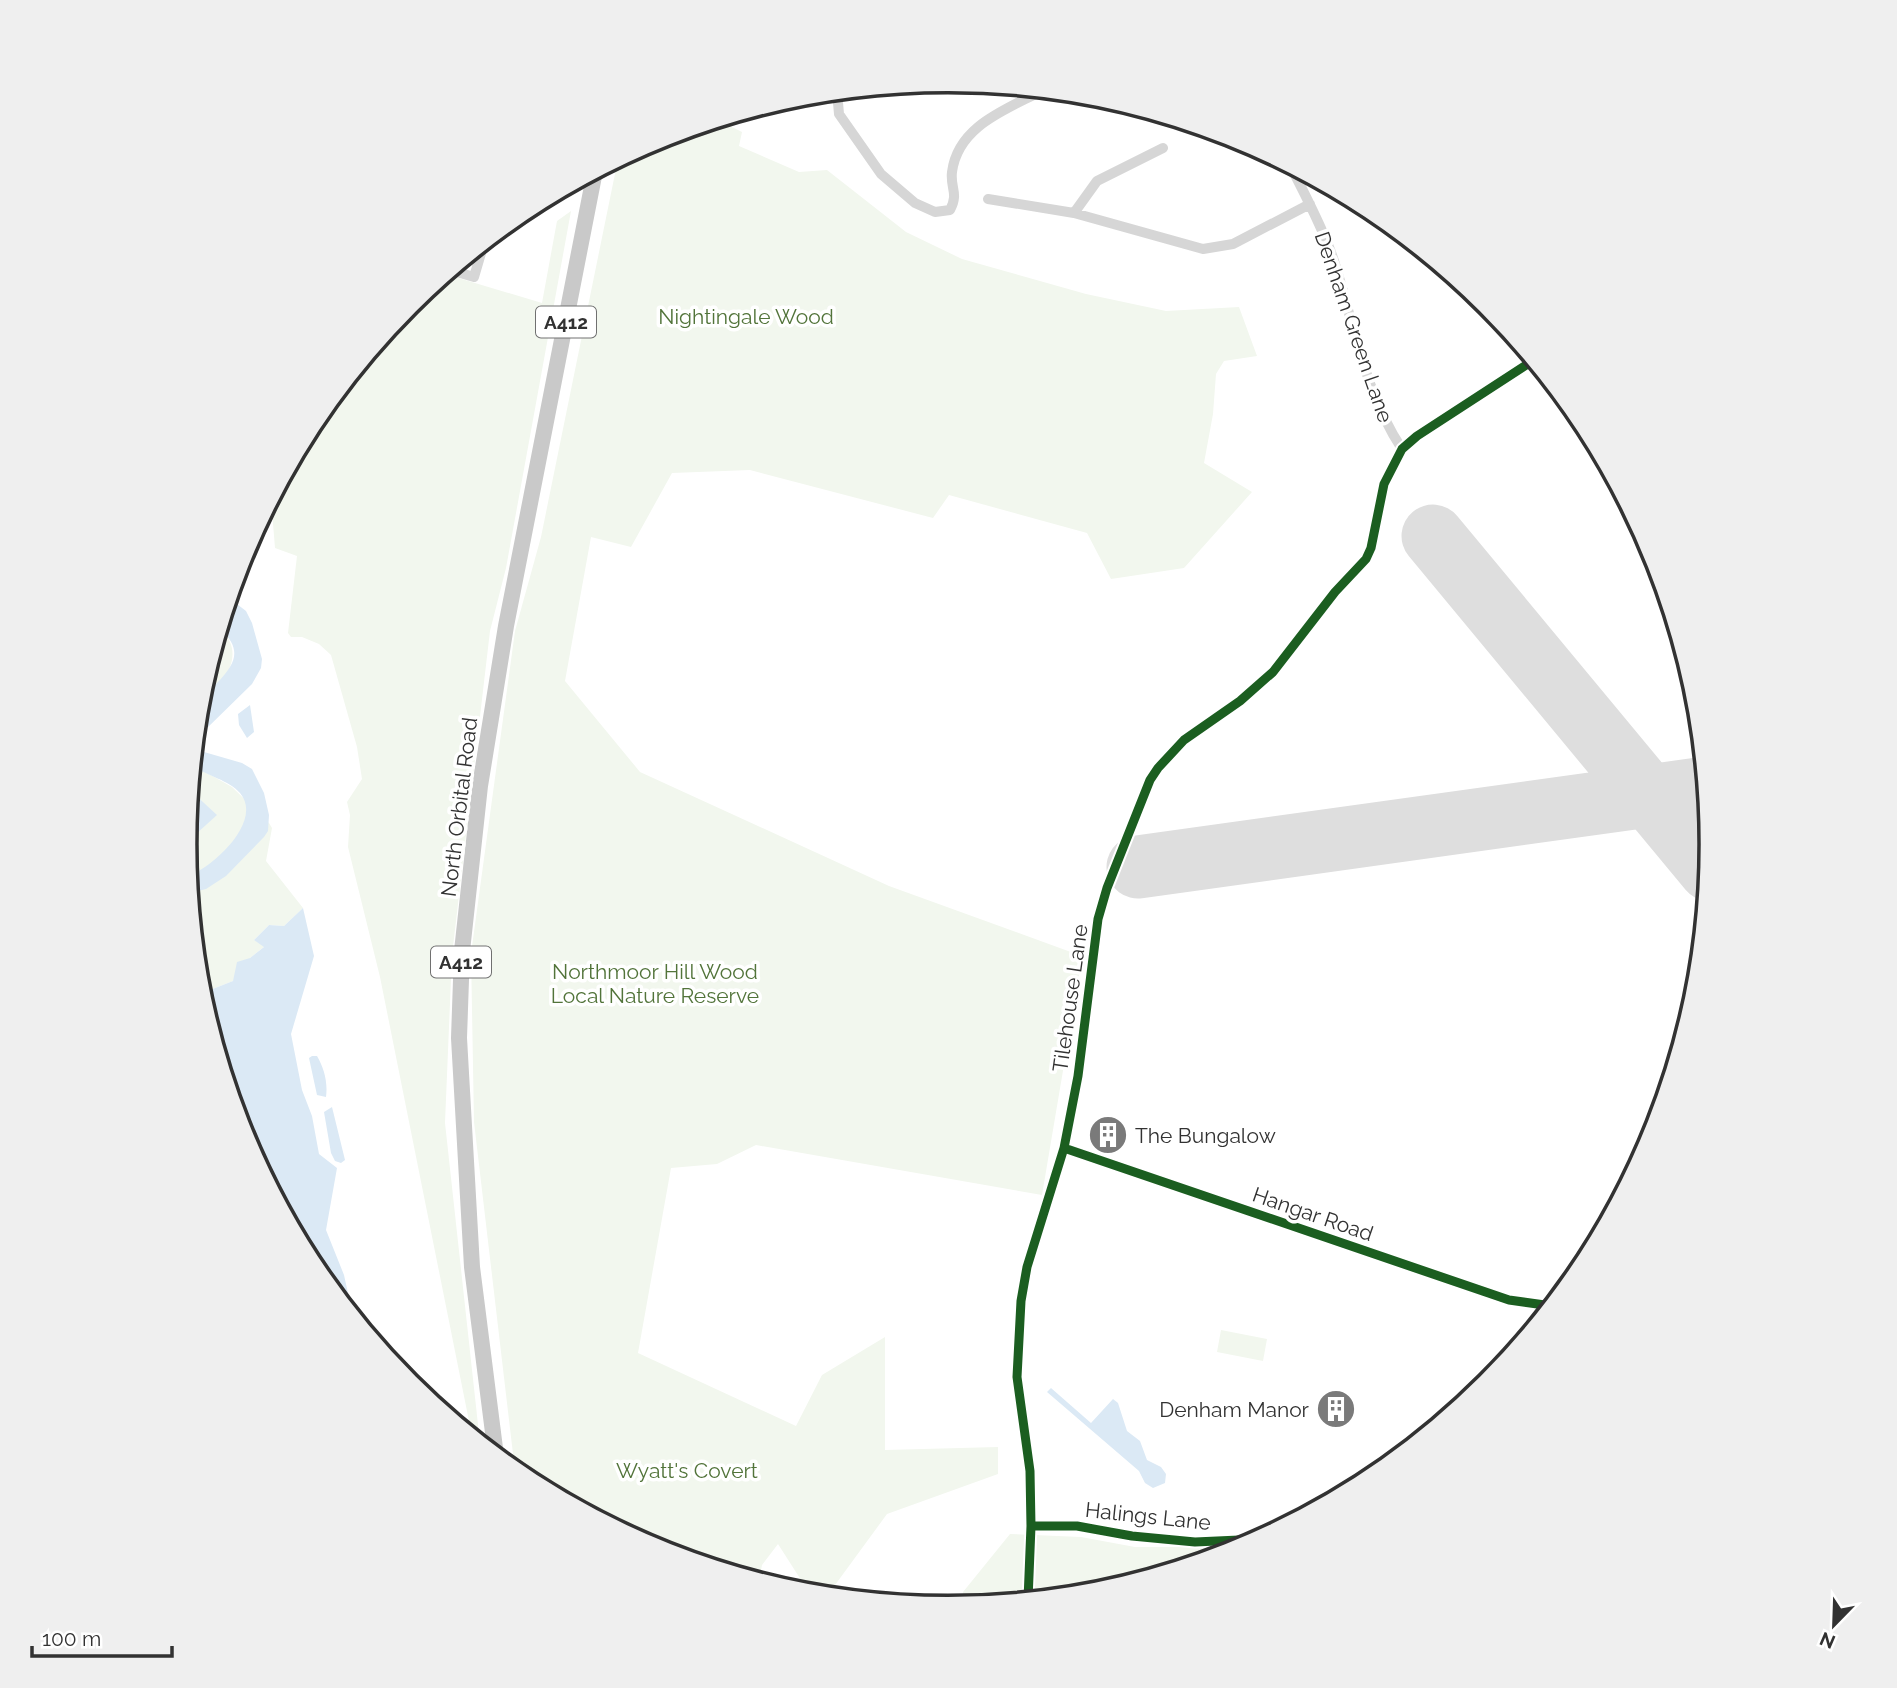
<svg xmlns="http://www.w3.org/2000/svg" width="1897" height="1688" font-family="Raleway,sans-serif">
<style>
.green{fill:#f2f7ee}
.water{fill:#dbe9f5}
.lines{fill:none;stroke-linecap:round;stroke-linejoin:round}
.runway{stroke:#dedede;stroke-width:63}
.street{stroke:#d6d6d6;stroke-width:10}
.primary{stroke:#c9c9c9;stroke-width:16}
.cycleway-casing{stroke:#fff;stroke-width:13}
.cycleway{stroke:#1b5e20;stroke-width:9}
.labels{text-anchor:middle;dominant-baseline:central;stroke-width:7;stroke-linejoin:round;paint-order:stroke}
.shield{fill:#fff;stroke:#707070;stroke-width:2}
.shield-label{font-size:19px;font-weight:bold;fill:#323232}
.park-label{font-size:21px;fill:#52743a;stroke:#fff}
.street-label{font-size:21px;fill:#323232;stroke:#fff}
.poi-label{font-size:21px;fill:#323232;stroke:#fff;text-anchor:start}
.rim{fill:none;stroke:#323232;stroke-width:3.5}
</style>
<rect width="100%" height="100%" fill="#fff"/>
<path class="green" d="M 718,120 L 742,132 L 739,146 L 799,172 L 827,170 L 906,232 L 962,259 L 1086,294 L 1166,311 L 1239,307 L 1257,356 L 1224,361 L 1216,374 L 1213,414 L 1204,463 L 1252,492 L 1184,568 L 1111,579 L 1087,533 L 949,495 L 933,518 L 750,470 L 672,473 L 631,547 L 591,537 L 565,681 L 640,772 L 889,886 L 1079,955 L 1080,970 L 1042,1195 L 756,1145 L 717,1164 L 671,1168 L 638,1353 L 796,1426 L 822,1375 L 885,1337 L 885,1450 L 998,1447 L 998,1474 L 887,1514 L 827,1596 L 810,1594 L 778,1544 L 762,1565 L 759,1581 L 656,1549 L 524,1479 L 515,1471 L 474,1122 L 471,954 L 515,631 L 541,537 L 618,159 C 644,145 675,124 705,132 L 712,122 Z
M 571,211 L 506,568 L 490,631 L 452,955 L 445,1123 L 480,1443 L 472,1436 L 380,977 L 348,847 L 350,815 L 347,802 L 362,779 L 357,747 L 331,655 L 319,644 L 302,637 L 291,637 L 288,633 L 297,556 L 275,548 L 271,499 L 314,419 L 409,304 L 445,274 L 542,303 L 557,221 Z
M 220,629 C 251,657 217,688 198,711 L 200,695 Z
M 193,765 L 232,787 L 269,823 L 272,828 L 266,861 L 303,908 L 284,926 L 269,925 L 254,940 L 265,946 L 250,958 L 233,981 L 200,994 L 185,844 L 216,815 L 190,790 Z
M 1221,1330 L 1267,1339 L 1263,1361 L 1217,1352 Z
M 1010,1534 L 1081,1537 L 1135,1547 L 1246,1547 L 1097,1593 L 962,1606 L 963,1592 Z"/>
<path class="water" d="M 229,598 L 246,611 L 252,623 L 262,659 L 261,668 L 252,684 L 203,732 L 197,743 L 204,752 L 242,763 L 252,769 L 264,793 L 269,815 L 268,831 L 264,837 L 226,876 L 206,889 L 190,893 L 188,876 C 212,868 264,821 240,793 C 229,780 207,776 193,766 C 194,753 194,716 199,706 C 212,680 257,661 220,629 Z
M 250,705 L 254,732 L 247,738 L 239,725 L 238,714 Z
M 190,790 L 217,815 L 185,844 Z
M 303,908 L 314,956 L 291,1034 L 302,1090 L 312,1116 L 319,1154 L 337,1168 L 326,1230 L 344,1275 L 353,1316 L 313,1268 L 243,1136 L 200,994 L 233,981 L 237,962 L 250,958 L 264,947 L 254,940 L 269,925 L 284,926 Z
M 312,1056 L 317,1056 C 324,1068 328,1082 326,1097 L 317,1095 L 309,1058 Z
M 332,1107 L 345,1160 L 341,1163 L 335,1161 L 331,1153 L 324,1112 Z
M 1051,1388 L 1091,1423 L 1113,1399 L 1118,1403 L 1127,1431 L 1140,1441 L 1147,1460 L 1161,1467 L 1166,1474 L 1165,1483 L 1153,1488 L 1145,1483 L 1139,1471 L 1047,1392 Z"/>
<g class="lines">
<path class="runway" d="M 1433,536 L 1710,870
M 1138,867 L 1706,788"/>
<path class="street" d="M 837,91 L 839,114 L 881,174 L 915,203 L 935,212 L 950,210 C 959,193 950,188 952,172 C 958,125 1008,109 1043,90
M 741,113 L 750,115 L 751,110
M 1290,165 C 1305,195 1322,226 1333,258 C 1354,322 1364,392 1402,449
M 988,199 L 1074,213 L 1203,249 L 1233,244 L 1310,204
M 1074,213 L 1097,181 L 1163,148
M 450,270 L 474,277 L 484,243
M 1064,1148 L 1509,1300 L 1552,1306
M 1031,1526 L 1077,1526 L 1132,1536 L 1195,1542 L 1261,1539
M 1028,1600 L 1031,1526 L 1030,1471 L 1017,1377 L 1021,1301 L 1027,1267 L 1064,1148 L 1078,1076 L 1098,919 L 1107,888 L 1150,780 L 1158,768 L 1184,740 L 1240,701 L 1273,672 L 1335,592 L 1366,559 L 1371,548 L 1384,484 L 1402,449 L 1417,436 L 1534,360"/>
<path class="primary" d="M 496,1456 L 472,1267 L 459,1038 L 462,951 L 480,786 L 506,626 L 595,171"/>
<g class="cycleway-casing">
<path id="cycleway" d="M 1064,1148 L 1509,1300 L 1552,1306
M 1031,1526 L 1077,1526 L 1132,1536 L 1195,1542 L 1261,1539
M 1028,1600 L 1031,1526 L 1030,1471 L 1017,1377 L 1021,1301 L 1027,1267 L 1064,1148 L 1078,1076 L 1098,919 L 1107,888 L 1150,780 L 1158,768 L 1184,740 L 1240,701 L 1273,672 L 1335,592 L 1366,559 L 1371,548 L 1384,484 L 1402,449 L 1417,436 L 1534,360"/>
</g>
<use href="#cycleway" class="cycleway"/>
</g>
<defs>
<g id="building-disc" transform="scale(2.0125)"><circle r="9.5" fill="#7a7a7a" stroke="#fff"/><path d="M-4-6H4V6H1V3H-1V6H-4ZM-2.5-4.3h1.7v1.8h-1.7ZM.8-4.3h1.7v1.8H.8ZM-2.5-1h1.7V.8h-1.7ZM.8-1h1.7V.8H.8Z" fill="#fff"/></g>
</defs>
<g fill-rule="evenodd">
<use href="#building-disc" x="1108" y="1135"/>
<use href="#building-disc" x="1336" y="1409"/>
</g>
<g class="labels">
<g class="shield">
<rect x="536" y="306.5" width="60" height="31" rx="5"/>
<rect x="431" y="946.5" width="60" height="31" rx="5"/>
</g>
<g class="shield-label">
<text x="566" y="322">A412</text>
<text x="461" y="962">A412</text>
</g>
<g class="park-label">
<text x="746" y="316">Nightingale Wood</text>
<text x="655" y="971">Northmoor Hill Wood<tspan x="655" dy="24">Local Nature Reserve</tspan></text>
<text x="687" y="1470">Wyatt's Covert</text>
</g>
<g class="street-label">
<text transform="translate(1354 327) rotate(71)">Denham Green Lane</text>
<text transform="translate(459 807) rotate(-83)">North Orbital Road</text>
<text transform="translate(1070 998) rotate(-82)">Tilehouse Lane</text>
<text transform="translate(1313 1214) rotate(19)">Hangar Road</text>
<text transform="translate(1148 1516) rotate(6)">Halings Lane</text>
</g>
<g class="poi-label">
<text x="1135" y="1135">The Bungalow</text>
<text x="1309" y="1409" text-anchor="end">Denham Manor</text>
</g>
</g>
<path d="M0 0H1897V1688H0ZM197 844a751 751 0 1 1 1502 0a751 751 0 1 1-1502 0Z" fill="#efefef" fill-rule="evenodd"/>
<path class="rim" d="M197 844a751 751 0 1 1 1502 0a751 751 0 1 1-1502 0Z"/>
<g transform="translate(1834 1625) rotate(203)" stroke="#ffffff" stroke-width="5" paint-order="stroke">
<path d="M0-5L12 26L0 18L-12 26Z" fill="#323232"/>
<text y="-10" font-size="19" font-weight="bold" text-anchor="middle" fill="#323232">N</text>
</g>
<path d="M32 1646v10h140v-10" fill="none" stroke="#323232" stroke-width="3.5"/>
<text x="42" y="1646" font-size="21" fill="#323232" stroke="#ffffff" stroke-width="5" paint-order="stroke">100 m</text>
</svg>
